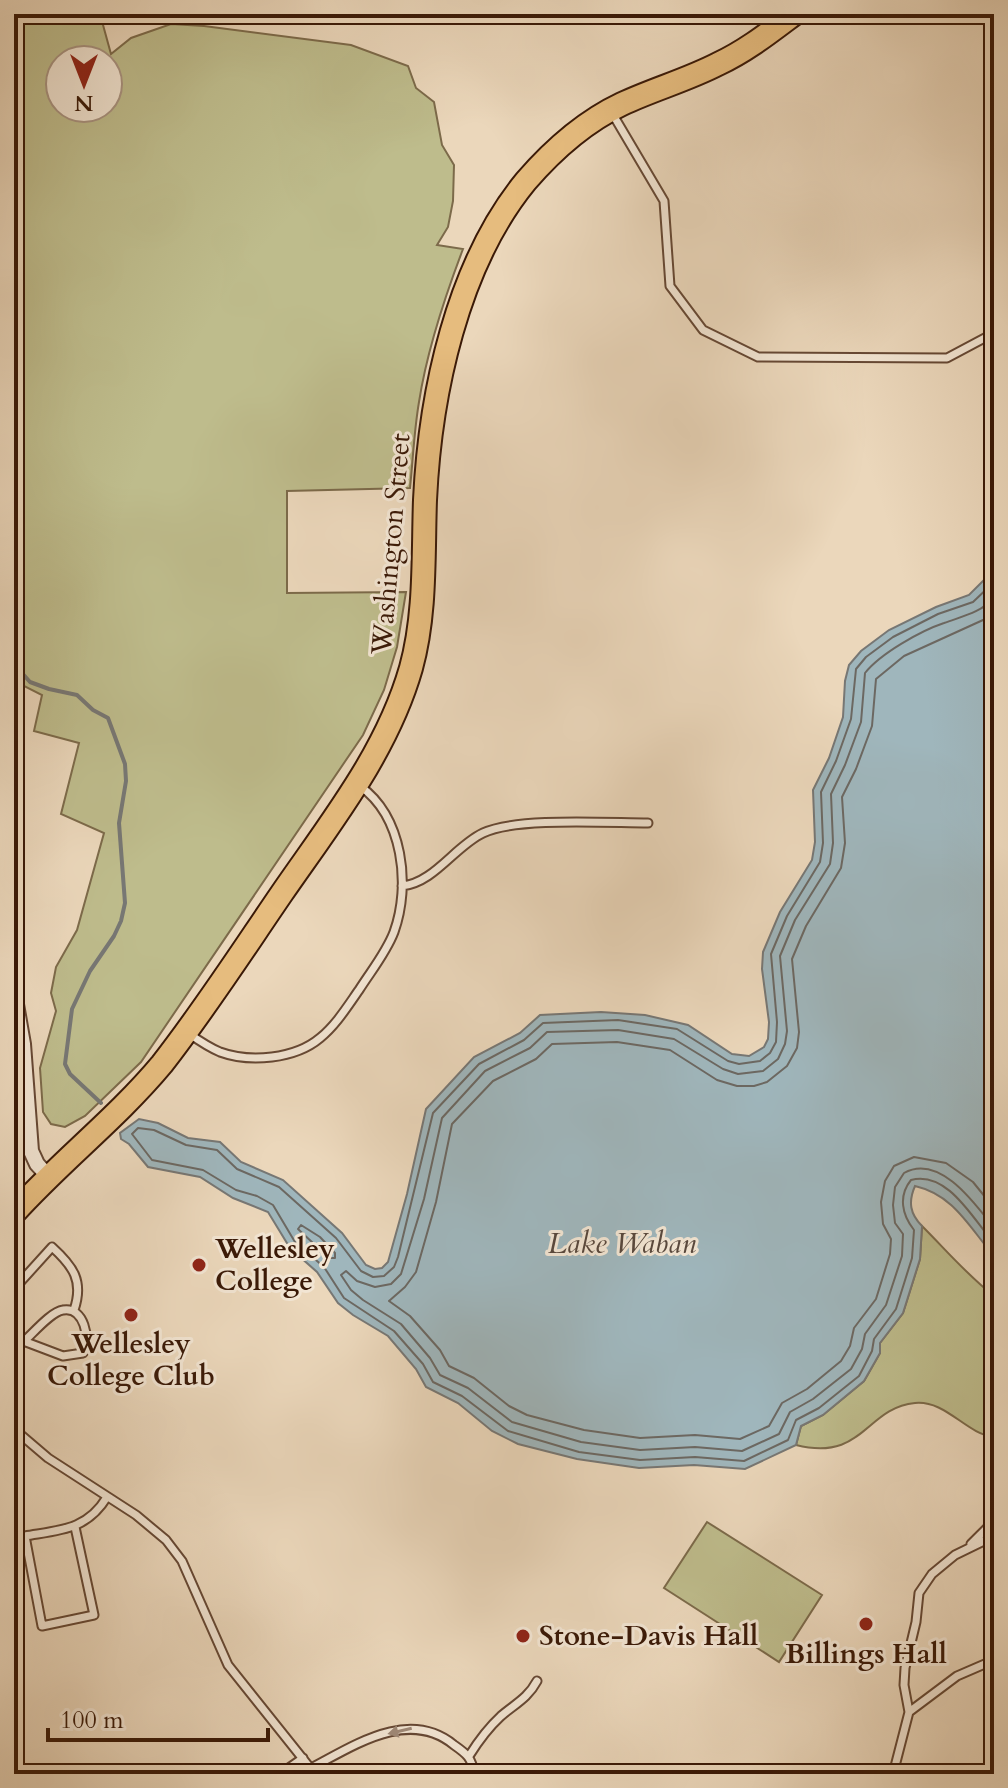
<svg xmlns="http://www.w3.org/2000/svg" width="1008" height="1788" font-family="Cardo,serif">
<style>
.green{fill:#bebc8c;stroke:#7c6a4a;stroke-width:2;fill-rule:evenodd}
.water{fill:#9fb6bc;stroke:#777774;stroke-width:2}
.lines{fill:none;stroke-linecap:round;stroke-linejoin:round}
.shore{stroke:#6c6862;stroke-width:2}
.stream{stroke:#777774;stroke-width:4}
.lane-casing{stroke:#664834;stroke-width:11}
.street-casing{stroke:#664834;stroke-width:18}
.primary-casing{stroke:#3a1907;stroke-width:26}
.lane{stroke:#f2e5d3;stroke-width:7}
.street{stroke:#f2e5d3;stroke-width:14}
.primary{stroke:#e6bc7e;stroke-width:22}
.oneway{fill:#9f8977}
.poi-dot{fill:#8f2418;stroke:#f2e5d3;stroke-width:3}
.labels{text-anchor:middle;dominant-baseline:central;stroke-width:6;stroke-linejoin:round;paint-order:stroke}
.street-label{font-size:28px;fill:#3a1907;stroke:#f2e5d3}
.poi-label{font-size:28px;font-weight:bold;fill:#3a1907;stroke:#f2e5d3;text-anchor:start}
.water-label{font-size:30px;font-style:italic;fill:#58483d;stroke:#f2e5d3}
</style>
<rect width="100%" height="100%" fill="#ebd7bb"/>
<filter id="stains"><feTurbulence type="fractalNoise" baseFrequency=".0025" numOctaves="4"/><feColorMatrix values="0 0 0 0 .2 0 0 0 0 .09 0 0 0 0 .02 0 0 0 .5 -.17"/></filter>
<radialGradient id="worn" r=".72"><stop offset=".6" stop-color="#630" stop-opacity="0"/><stop offset="1" stop-color="#630" stop-opacity=".3"/></radialGradient>
<path class="green" d="M 14,14 L 100,14 L 111,54 L 131,38 L 171,24 L 204,26 L 351,45 L 408,66 L 416,88 L 434,102 L 442,145 L 454,165 L 453,201 L 448,227 L 437,245 L 463,249 C 444,299 427,350 419,402 C 414,431 413,460 410,488 L 287,491 L 287,593 L 406,592 L 397,647 L 384,690 L 363,735 L 141,1062 L 85,1116 L 65,1127 L 51,1124 L 43,1112 L 40,1068 L 56,1011 L 51,993 L 56,967 L 77,930 L 104,833 L 61,814 L 79,743 L 34,731 L 42,695 L 14,681 ZM 60,60 L 108,60 L 108,108 L 60,108 Z
M 922,1226 C 947,1251 966,1274 994,1296 L 994,1437 C 966,1434 946,1400 915,1403 C 865,1408 864,1462 796,1445 L 801,1426 L 823,1415 L 864,1381 L 880,1353 L 880,1343 L 903,1313 L 920,1259 Z
M 707,1522 L 822,1595 L 779,1662 L 664,1588 Z"/>
<path class="water" d="M 994,570 L 994,1256 C 969,1227 954,1195 915,1186 C 908,1202 910,1214 922,1226 L 920,1259 L 903,1313 L 880,1343 L 880,1353 L 864,1381 L 823,1415 L 801,1426 L 796,1445 L 745,1469 L 694,1465 L 639,1468 L 577,1459 L 518,1444 L 492,1431 L 458,1403 L 426,1387 L 416,1369 L 388,1336 L 353,1315 L 338,1303 L 317,1272 L 290,1248 L 268,1212 L 233,1198 L 200,1177 L 148,1167 L 129,1144 L 121,1139 L 120,1133 L 139,1119 L 158,1123 L 188,1138 L 220,1142 L 241,1162 L 283,1180 L 342,1233 L 366,1265 L 375,1269 L 382,1268 L 388,1262 L 407,1194 L 426,1109 L 474,1057 L 520,1033 L 540,1015 L 601,1012 L 645,1015 L 688,1025 L 732,1054 L 749,1056 L 764,1047 L 768,1039 L 769,1022 L 762,969 L 763,952 L 780,912 L 812,860 L 815,842 L 813,790 L 829,758 L 843,717 L 845,681 L 849,665 L 861,651 L 889,630 L 936,607 L 969,595 Z"/>
<g class="lines">
<path class="shore" d="M 994,582 L 973,602 L 938,614 L 893,637 L 866,657 L 856,669 L 851,719 L 836,761 L 821,792 L 823,843 L 820,862 L 787,916 L 771,954 L 777,1022 L 776,1042 L 770,1053 L 760,1061 L 739,1064 L 728,1061 L 677,1029 L 618,1020 L 543,1023 L 524,1040 L 479,1064 L 433,1113 L 398,1257 L 394,1267 L 384,1276 L 373,1277 L 361,1271 L 336,1238 L 279,1187 L 237,1169 L 217,1150 L 186,1145 L 154,1130 L 138,1128 L 132,1134 L 152,1160 L 203,1170 L 236,1190 L 257,1196 L 273,1205 L 295,1242 L 324,1267 L 344,1298 L 394,1331 L 423,1364 L 433,1382 L 462,1396 L 508,1431 L 579,1452 L 640,1460 L 695,1457 L 744,1461 L 788,1440 L 796,1420 L 819,1408 L 859,1376 L 872,1351 L 874,1339 L 896,1309 L 912,1258 L 914,1230 C 902,1215 898,1196 911,1180 C 948,1170 974,1221 994,1243
M 994,598 C 980,613 963,616 944,623 C 920,631 880,654 865,673 L 861,722 L 845,765 L 831,794 L 833,843 L 830,864 L 795,920 L 780,956 L 787,1031 L 785,1044 L 778,1059 L 763,1071 L 738,1074 L 723,1069 L 674,1039 L 618,1030 L 547,1032 L 530,1048 L 485,1071 L 442,1118 L 424,1199 L 401,1274 L 391,1284 L 375,1287 L 357,1281 L 346,1271 L 341,1275 L 351,1290 L 363,1300 L 401,1324 L 430,1358 L 440,1375 L 468,1388 L 512,1422 L 581,1442 L 640,1450 L 695,1447 L 742,1451 L 779,1434 L 790,1412 L 813,1399 L 851,1369 L 862,1349 L 865,1334 L 886,1305 L 902,1256 L 903,1234 L 895,1223 L 893,1205 L 895,1187 L 904,1173 C 940,1153 976,1205 994,1228
M 994,615 L 904,656 L 876,679 L 872,726 L 856,769 L 842,797 L 845,843 L 841,868 L 806,926 L 792,959 L 799,1032 L 797,1048 L 787,1066 L 767,1082 L 754,1086 L 737,1086 L 717,1080 L 670,1050 L 617,1042 L 552,1044 L 536,1059 L 493,1081 L 452,1124 L 436,1202 L 416,1272 L 405,1287 L 389,1301 L 410,1316 L 440,1350 L 449,1366 L 474,1378 L 509,1406 L 527,1415 L 584,1430 L 640,1438 L 695,1435 L 740,1439 L 769,1426 L 782,1403 L 807,1389 L 841,1361 L 850,1346 L 854,1328 L 876,1299 L 890,1254 L 891,1239 L 883,1224 L 881,1202 L 885,1181 L 894,1166 L 914,1157 L 946,1163 L 973,1182 L 994,1208
M 301,1225 L 320,1237 L 335,1253 L 335,1258 L 329,1258 L 298,1229 Z"/>
<path class="stream" d="M 14,664 L 30,682 L 49,689 L 77,695 L 93,710 L 108,718 L 125,764 L 126,781 L 119,823 L 125,903 L 121,921 L 114,936 L 90,971 L 72,1009 L 65,1064 L 70,1074 L 101,1103"/>
<g class="lane-casing">
<path id="lane" d="M 612,113 L 664,201 L 670,286 L 703,330 L 758,357 L 947,358 L 994,333
M 402,886 C 434,883 455,846 483,833 C 516,817 609,823 648,823
M 188,1033 C 198,1040 208,1047 220,1052 C 250,1063 295,1059 320,1038 C 336,1025 347,1007 359,990 C 371,971 386,953 394,932 C 411,885 403,817 360,786
M 14,1119 L 28,1118
M 14,1289 L 52,1247 C 73,1266 84,1281 74,1310
M 14,1350 C 28,1340 49,1312 63,1310 C 84,1306 91,1339 83,1353 L 63,1356 L 26,1342
M 14,1429 L 48,1458 L 136,1515 L 166,1540 L 182,1561 L 228,1665 L 315,1774
M 75,1527 L 94,1615 L 42,1626 L 25,1536 C 60,1530 87,1530 107,1497
M 971,1544 L 994,1521
M 909,1712 L 957,1676 L 994,1660
M 469,1756 C 479,1740 488,1728 501,1716 C 515,1704 528,1698 537,1681
M 311,1768 C 355,1745 409,1708 454,1745 C 467,1754 472,1758 474,1774
M 280,1774 L 303,1758
M 893,1774 L 909,1712 L 904,1685 L 905,1668 L 916,1622 L 919,1593 L 932,1574 L 955,1555 L 994,1536"/>
</g>
<g class="street-casing">
<path id="street" d="M 14,993 L 23,1044 L 31,1151 L 37,1164 L 48,1176"/>
</g>
<g class="primary-casing">
<path id="primary" d="M 14,1213 C 61,1161 117,1118 162,1064 C 205,1009 243,950 282,893 C 331,822 387,752 411,668 C 426,614 423,555 425,500 C 430,394 457,265 526,181 C 552,151 586,121 622,104 C 654,89 687,80 718,64 C 746,51 770,32 794,14"/>
</g>
<use href="#lane" class="lane"/>
<use href="#street" class="street"/>
<use href="#primary" class="primary"/>
</g>
<defs><path id="oneway-solid" d="M-6-.8H1V-3.2L6.5 0L1 3.2V.8H-6Z" transform="scale(2)"/></defs>
<use class="oneway" href="#oneway-solid" transform="translate(400 1731) rotate(167)"/>
<g class="poi-dot">
<circle cx="199" cy="1265" r="8"/>
<circle cx="131" cy="1315" r="8"/>
<circle cx="866" cy="1624" r="8"/>
<circle cx="523" cy="1636" r="8"/>
</g>
<g class="labels">
<g class="street-label">
<text transform="translate(391 544) rotate(-85)">Washington Street</text>
</g>
<g class="poi-label">
<text x="215" y="1249">Wellesley<tspan x="215" dy="32">College</tspan></text>
<text x="131" y="1344" text-anchor="middle">Wellesley<tspan x="131" dy="32">College Club</tspan></text>
<text x="539" y="1636">Stone-Davis Hall</text>
<text x="866" y="1654" text-anchor="middle">Billings Hall</text>
</g>
<g class="water-label">
<text x="622" y="1243">Lake Waban</text>
</g>
</g>
<rect width="1008" height="1788" fill="none" stroke="#ebd7bb" stroke-width="48"/>
<rect x="16" y="16" width="976" height="1756" fill="none" stroke="#3a1907" stroke-width="4"/>
<rect x="24" y="24" width="960" height="1740" fill="none" stroke="#3a1907" stroke-width="2"/>
<g transform="translate(84 84) rotate(180)"><circle r="38" fill="#f2e5d3" stroke="#a89381" stroke-width="2"/>
<path d="M0-6L14 30L0 20L-14 30Z" fill="#8f2418"/>
<text y="-12" font-size="22" font-weight="bold" text-anchor="middle" fill="#3a1907">N</text>
</g>
<path d="M48 1728v12h220v-12" fill="none" stroke="#3a1907" stroke-width="4"/>
<text x="60" y="1728" font-size="24" fill="#3a1907" stroke="#f2e5d3" stroke-width="6" paint-order="stroke">100 m</text>
<rect width="100%" height="100%" filter="url(#stains)"/>
<rect width="100%" height="100%" fill="url(#worn)"/>
</svg>
